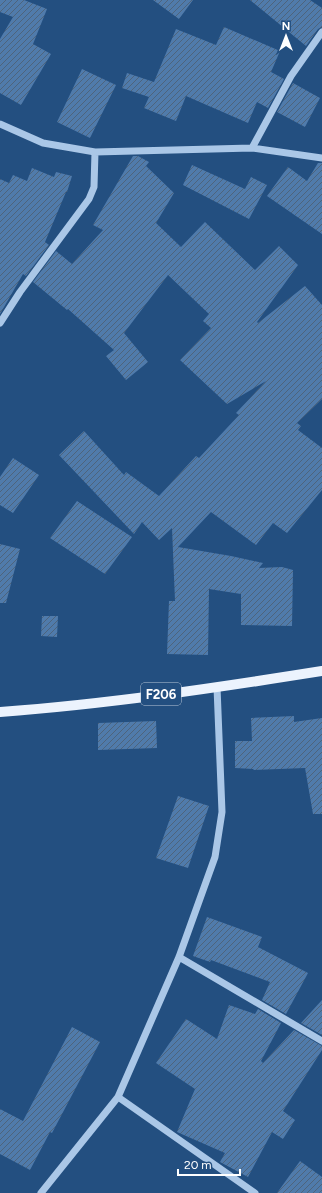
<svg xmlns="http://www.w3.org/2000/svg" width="322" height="1193" font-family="Figtree,sans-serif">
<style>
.building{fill:url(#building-hatch)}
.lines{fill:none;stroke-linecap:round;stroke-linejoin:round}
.minor{stroke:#aac7e7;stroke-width:7}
.major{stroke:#ecf3fd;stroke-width:10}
.labels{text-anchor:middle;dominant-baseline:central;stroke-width:3;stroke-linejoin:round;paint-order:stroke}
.shield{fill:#234f80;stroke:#bdcad9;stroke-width:1}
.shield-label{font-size:13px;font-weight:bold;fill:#fff}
</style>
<defs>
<pattern id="building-hatch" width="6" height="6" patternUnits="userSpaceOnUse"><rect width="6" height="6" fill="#507bab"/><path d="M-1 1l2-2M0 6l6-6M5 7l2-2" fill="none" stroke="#4e647c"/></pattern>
</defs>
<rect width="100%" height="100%" fill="#234f80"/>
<path class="building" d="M 0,0 L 24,0 L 47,9 L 33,44 L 51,54 L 21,105 L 0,93 L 0,39 L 13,17 L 0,12 Z
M 153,0 L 193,0 L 179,19 Z
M 250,0 L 310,0 L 322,8 L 322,27 L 318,29 L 306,46 Z
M 224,27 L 280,51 L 271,72 L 284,79 L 268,108 L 257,102 L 248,123 L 186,96 L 176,121 L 144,108 L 149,97 L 122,88 L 127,73 L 154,82 L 176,29 L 216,45 Z
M 82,69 L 116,85 L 90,138 L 57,122 Z
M 293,83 L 320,98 L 305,127 L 277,112 Z
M 133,156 L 138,156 L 149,162 L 146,166 L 174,193 L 156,223 L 181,247 L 205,222 L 255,270 L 279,246 L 298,265 L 257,322 L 258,323 L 305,286 L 322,305 L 322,399 L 297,423 L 301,426 L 298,430 L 322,448 L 322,490 L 287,533 L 273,523 L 256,545 L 211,512 L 178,547 L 231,556 L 263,563 L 259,568 L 282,567 L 293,570 L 292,626 L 241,625 L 241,594 L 209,589 L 208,655 L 167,654 L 169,601 L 175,601 L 172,528 L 159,540 L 142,522 L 134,534 L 59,455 L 84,431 L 124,475 L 126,472 L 159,496 L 196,456 L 199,458 L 239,415 L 236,413 L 266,381 L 227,404 L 180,360 L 211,328 L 203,321 L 209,314 L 168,275 L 124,333 L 148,362 L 126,380 L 106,356 L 114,350 L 68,309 L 67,310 L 33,282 L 56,251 L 72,264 L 103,230 L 93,225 Z
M 318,163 L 322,163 L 322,234 L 267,196 L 288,167 L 307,181 Z
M 192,165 L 245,189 L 251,177 L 267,185 L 249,219 L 183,185 Z
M 32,168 L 54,177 L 56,172 L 72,176 L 67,192 L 66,192 L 45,242 L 49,245 L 26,276 L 23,274 L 0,314 L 0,179 L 9,183 L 13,175 L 27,181 Z
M 13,458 L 39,475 L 13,513 L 0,505 L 0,477 Z
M 77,501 L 132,537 L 105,574 L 50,538 Z
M 0,544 L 20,549 L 6,603 L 0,603 Z
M 42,616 L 58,616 L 57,637 L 41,636 Z
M 294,716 L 294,722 L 322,718 L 322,814 L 313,814 L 305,768 L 254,770 L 253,769 L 235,768 L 235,741 L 252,741 L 251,718 Z
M 156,721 L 157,748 L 98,750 L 98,723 Z
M 178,796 L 209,806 L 188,868 L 156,858 Z
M 207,917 L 262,937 L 258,947 L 308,973 L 286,1014 L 262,1000 L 270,982 L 211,960 L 210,962 L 193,956 Z
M 322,1000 L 322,1035 L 301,1023 Z
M 229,1005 L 255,1014 L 258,1009 L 281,1023 L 261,1061 L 263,1063 L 294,1030 L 322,1046 L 322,1050 L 283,1111 L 295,1120 L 283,1139 L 272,1132 L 248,1177 L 220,1162 L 225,1153 L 177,1132 L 195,1089 L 156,1063 L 186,1019 L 217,1039 Z
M 72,1027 L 100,1042 L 52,1133 L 50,1132 L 30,1170 L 0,1154 L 0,1109 L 23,1121 Z
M 300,1161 L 322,1177 L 322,1193 L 277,1193 Z"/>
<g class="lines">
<path class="minor" d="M 0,124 L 43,143 L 95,152 L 252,148 L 322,158
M 252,148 L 291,76 L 322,32
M 0,323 L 20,292 L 89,199 L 94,187 L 95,152
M 179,957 L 322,1041
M 118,1097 L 255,1193
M 41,1193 L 118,1097 L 179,957 L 215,857 L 222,812 L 217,687"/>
<path class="major" d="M 0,712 C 108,704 215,688 322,671"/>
</g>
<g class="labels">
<rect class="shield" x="141" y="683" width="40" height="22" rx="3"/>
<g class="shield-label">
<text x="161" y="694">F206</text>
</g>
</g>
<g transform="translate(286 36)" stroke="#234f80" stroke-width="3" paint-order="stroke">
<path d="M0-3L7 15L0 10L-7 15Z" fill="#ffffff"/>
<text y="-6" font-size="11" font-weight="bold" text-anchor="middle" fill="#ffffff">N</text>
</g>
<path d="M178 1169v6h62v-6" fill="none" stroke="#ffffff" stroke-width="2"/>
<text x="184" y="1169" font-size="12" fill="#ffffff" stroke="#234f80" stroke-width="3" paint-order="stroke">20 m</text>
</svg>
